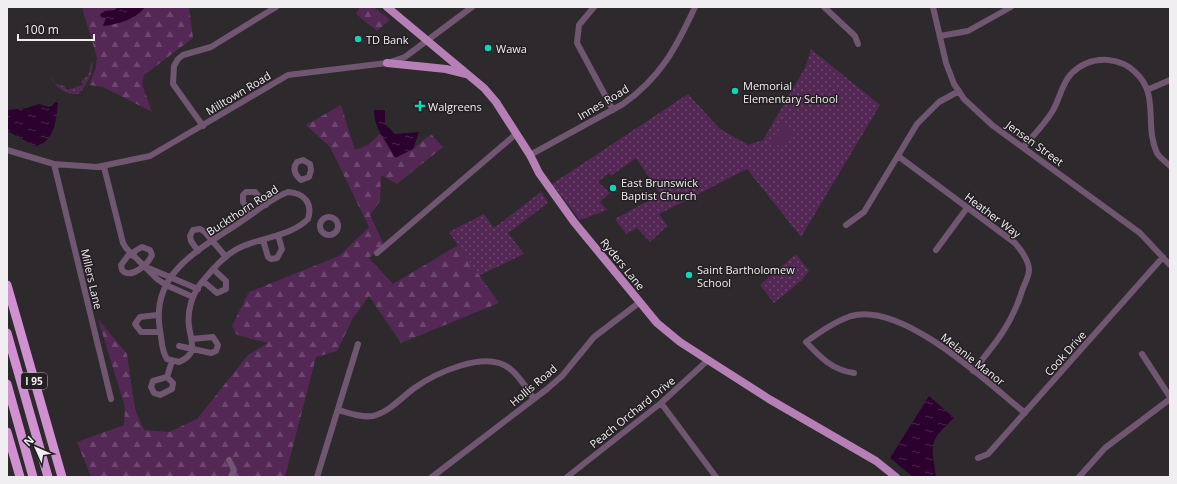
<svg xmlns="http://www.w3.org/2000/svg" width="1177" height="484" font-family="'Open Sans',sans-serif">
<style>
.grass{fill:url(#grass-dots)}
.forest{fill:url(#forest-firs)}
.pitch{fill:#542855}
.water{fill:url(#water-ripples)}
.lines{fill:none;stroke-linecap:round;stroke-linejoin:round}
.minor{stroke:#705670;stroke-width:6}
.major{stroke:#b680b6;stroke-width:8}
.highway{stroke:#d191d1;stroke-width:9}
.poi-dot{fill:#0ed5b4;stroke:#231f23;stroke-width:1.5}
.labels{text-anchor:middle;dominant-baseline:central;stroke-width:3;stroke-linejoin:round;paint-order:stroke}
.shield{fill:#231f23;stroke:#b3b0b3;stroke-width:1}
.shield-label{font-size:10px;font-weight:bold;fill:#f1eef1}
.poi-label{font-size:11px;fill:#f1eef1;stroke:#231f23;text-anchor:start}
.street-label{font-size:11px;fill:#f1eef1;stroke:#231f23}
</style>
<defs>
<pattern id="grass-dots" width="8" height="8" patternUnits="userSpaceOnUse"><rect width="8" height="8" fill="#542855"/><path d="M2 2h.1M6 6h.1" fill="none" stroke="#6d486e" stroke-width="1.8" stroke-linecap="round"/></pattern>
<pattern id="forest-firs" width="22" height="20" patternUnits="userSpaceOnUse"><rect width="22" height="20" fill="#542855"/><path d="M5 1l3.5 6h-7zM16 11l3.5 6h-7z" fill="#6d486e"/></pattern>
<pattern id="water-ripples" width="26" height="14" patternUnits="userSpaceOnUse"><rect width="26" height="14" fill="#2b012d"/><path d="M2 4q2-2 4 0t4 0M15 11q2-2 4 0t4 0" fill="none" stroke="#4a264c"/></pattern>
</defs>
<rect width="100%" height="100%" fill="#2d292d"/>
<path class="grass" d="M 811,49 L 880,105 L 801,237 L 747,169 L 659,214 L 667,226 L 650,242 L 637,228 L 626,234 L 615,219 L 660,194 L 636,158 L 611,176 L 609,173 L 598,182 L 610,193 L 600,202 L 607,210 L 580,220 L 552,184 L 688,94 L 720,129 L 748,145 L 763,140 L 805,68 Z
M 92,61 C 95,69 86,88 78,94 C 66,95 53,87 51,75 L 55,84 L 65,86 L 66,90 L 83,85 L 82,80 L 88,76 Z
M 541,192 L 548,203 L 508,233 L 524,254 L 478,276 L 449,232 L 484,214 L 494,228 Z
M 796,254 L 809,271 L 802,280 L 774,303 L 760,285 Z"/>
<path class="forest" d="M 82,7 L 117,7 L 115,10 L 105,11 L 107,18 L 103,26 L 134,17 L 145,7 L 189,7 L 193,38 L 144,75 L 142,84 L 152,112 L 103,87 L 89,85 L 96,67 L 97,58 Z
M 360,7 L 374,7 L 390,20 L 377,31 L 356,14 Z
M 341,105 L 355,150 L 368,145 L 380,134 L 389,145 L 395,158 L 413,149 L 431,134 L 443,147 L 397,184 L 381,175 L 380,201 L 370,215 L 384,245 L 369,258 L 393,284 L 458,245 L 499,303 L 401,343 L 369,296 L 353,318 L 337,351 L 316,357 L 285,477 L 91,477 L 77,442 L 124,425 L 125,407 L 98,319 L 127,354 L 135,409 L 144,430 L 169,432 L 197,419 L 248,355 L 268,343 L 237,335 L 232,326 L 249,292 L 339,256 L 369,227 L 330,147 L 306,125 Z"/>
<path class="pitch" d="M 782,125 L 793,131 L 782,148 L 772,142 Z"/>
<path class="water" d="M 117,7 L 145,7 C 135,20 118,24 103,26 L 106,18 L 101,17 L 100,14 L 105,11 L 115,10 Z
M 58,99 C 57,115 56,143 35,146 L 7,131 L 7,110 L 27,108 L 39,104 L 48,107 L 52,106 Z
M 374,110 L 385,110 L 385,124 L 395,134 L 419,132 L 413,149 L 395,158 C 387,141 374,130 374,110 Z
M 929,396 L 954,418 C 928,442 931,444 936,477 L 913,477 L 890,458 Z"/>
<g class="lines">
<path class="minor" d="M 594,7 L 579,25 L 577,43 L 613,110
M 824,7 L 855,36 L 858,44
M 933,7 L 946,63 L 954,84 L 964,99 L 992,125 L 1140,233 L 1170,265
M 940,36 L 968,31 L 1011,7
M 1147,90 L 1170,80
M 203,126 L 173,84 L 174,66 L 178,59 L 183,55 L 211,47 L 276,7
M 1023,147 C 1033,136 1044,125 1052,112 C 1060,99 1061,85 1071,74 C 1081,64 1094,59 1108,60 C 1118,61 1128,65 1135,72 C 1160,94 1144,126 1157,153 C 1160,158 1166,162 1170,166
M 7,150 L 54,164 L 97,167 L 150,156 L 288,75 L 387,63 L 405,57 L 472,7
M 530,155 L 623,104 C 661,77 676,48 695,7
M 898,156 L 1015,243 C 1021,250 1029,260 1029,270 C 1029,276 1025,283 1023,288 C 1012,324 996,343 973,371
M 303,160 L 310,164 L 311,170 L 309,177 L 301,180 C 295,175 292,169 297,162 Z
M 54,164 L 111,399
M 104,167 L 123,243 L 126,248 L 157,279 L 166,285 L 193,297
M 288,192 C 304,193 313,203 308,219 C 291,236 263,237 241,247 C 225,254 212,270 201,283 C 192,295 187,311 189,326 C 191,343 199,353 179,362 L 167,359 C 161,350 162,340 160,330 C 150,273 199,250 239,223 C 255,213 271,198 288,192 Z
M 252,214 L 243,202 L 243,195 L 246,192 L 255,192 L 266,205
M320 226a9 9 0 1 1 18 0a9 9 0 1 1-18 0Z
M 846,225 L 864,212 L 917,124 L 939,102 L 959,91
M 263,240 L 268,257 L 271,259 L 277,258 L 282,249 L 278,235
M 936,250 L 967,208
M 198,251 L 191,241 L 190,236 L 193,230 L 200,229 L 205,232 L 226,257
M 130,253 L 121,265 L 122,270 C 131,280 148,264 152,255 L 150,250 L 142,247 L 135,251 L 133,256
M 377,253 L 516,134
M 146,267 L 198,289
M 203,281 L 217,293 L 226,289 L 226,281 L 213,269
M 157,315 L 140,317 L 135,324 L 141,332 L 160,332
M 179,346 L 211,353 L 216,351 L 218,345 L 213,337 L 192,339
M 1142,354 L 1170,397
M 854,373 C 832,370 820,357 806,342 C 820,332 834,322 851,316 C 902,301 987,382 1025,413
M 167,377 L 173,383 L 172,389 L 160,395 L 154,393 L 151,387 L 153,381 Z
M 167,377 L 172,361
M 661,403 L 716,477
M 338,410 C 349,413 361,418 373,416 C 389,412 401,398 413,389 C 435,373 485,350 509,368 C 519,375 527,389 534,399
M 978,458 L 988,454 L 1163,257
M 229,460 L 234,470 L 231,477
M 317,477 L 358,344
M 432,477 L 547,389 L 562,376 L 594,337 L 640,302
M 567,477 L 661,403 L 708,360
M 1079,477 L 1105,448 L 1170,399"/>
<path class="major" d="M 387,7 L 484,88 L 496,102 L 530,155 L 539,173 L 574,222 L 657,323 L 680,342 L 708,360 L 769,399 L 876,461 L 896,477
M 387,63 L 446,69 L 466,74"/>
<path class="highway" d="M 7,285 L 62,477
M 7,333 L 48,477
M 7,384 L 33,477
M 7,432 L 20,477"/>
</g>
<g class="poi-dot">
<circle cx="358" cy="39" r="4"/>
<circle cx="488" cy="48" r="4"/>
<circle cx="735" cy="91" r="4"/>
<path d="M418 100h4v4h4v4h-4v4h-4v-4h-4v-4h4z"/>
<circle cx="613" cy="188" r="4"/>
<circle cx="689" cy="275" r="4"/>
</g>
<g class="labels">
<rect class="shield" x="21" y="373" width="26" height="16" rx="3"/>
<g class="shield-label">
<text x="34" y="381">I 95</text>
</g>
<g class="poi-label">
<text x="366" y="39">TD Bank</text>
<text x="496" y="48">Wawa</text>
<text x="743" y="85">Memorial<tspan x="743" dy="13">Elementary School</tspan></text>
<text x="428" y="106">Walgreens</text>
<text x="621" y="182">East Brunswick<tspan x="621" dy="13">Baptist Church</tspan></text>
<text x="697" y="269">Saint Bartholomew<tspan x="697" dy="13">School</tspan></text>
</g>
<g class="street-label">
<text transform="translate(238 93) rotate(-31)">Milltown Road</text>
<text transform="translate(603 102) rotate(-31)">Innes Road</text>
<text transform="translate(1035 143) rotate(36)">Jensen Street</text>
<text transform="translate(242 210) rotate(-33)">Buckthorn Road</text>
<text transform="translate(993 215) rotate(37)">Heather Way</text>
<text transform="translate(623 264) rotate(51)">Ryders Lane</text>
<text transform="translate(92 279) rotate(77)">Millers Lane</text>
<text transform="translate(1065 353) rotate(-48)">Cook Drive</text>
<text transform="translate(973 359) rotate(38)">Melanie Manor</text>
<text transform="translate(533 385) rotate(-40)">Hollis Road</text>
<text transform="translate(632 412) rotate(-39)">Peach Orchard Drive</text>
</g>
</g>
<rect width="1177" height="484" fill="none" stroke="#f1eef1" stroke-width="16"/>
<g transform="translate(36 448) rotate(315)" stroke="#231f23" stroke-width="3" paint-order="stroke">
<path d="M0-3L7 15L0 10L-7 15Z" fill="#f1eef1"/>
<text y="-6" font-size="11" font-weight="bold" text-anchor="middle" fill="#f1eef1">N</text>
</g>
<path d="M18 34v6h76v-6" fill="none" stroke="#f1eef1" stroke-width="2"/>
<text x="24" y="34" font-size="12" fill="#f1eef1" stroke="#231f23" stroke-width="3" paint-order="stroke">100 m</text>
</svg>
